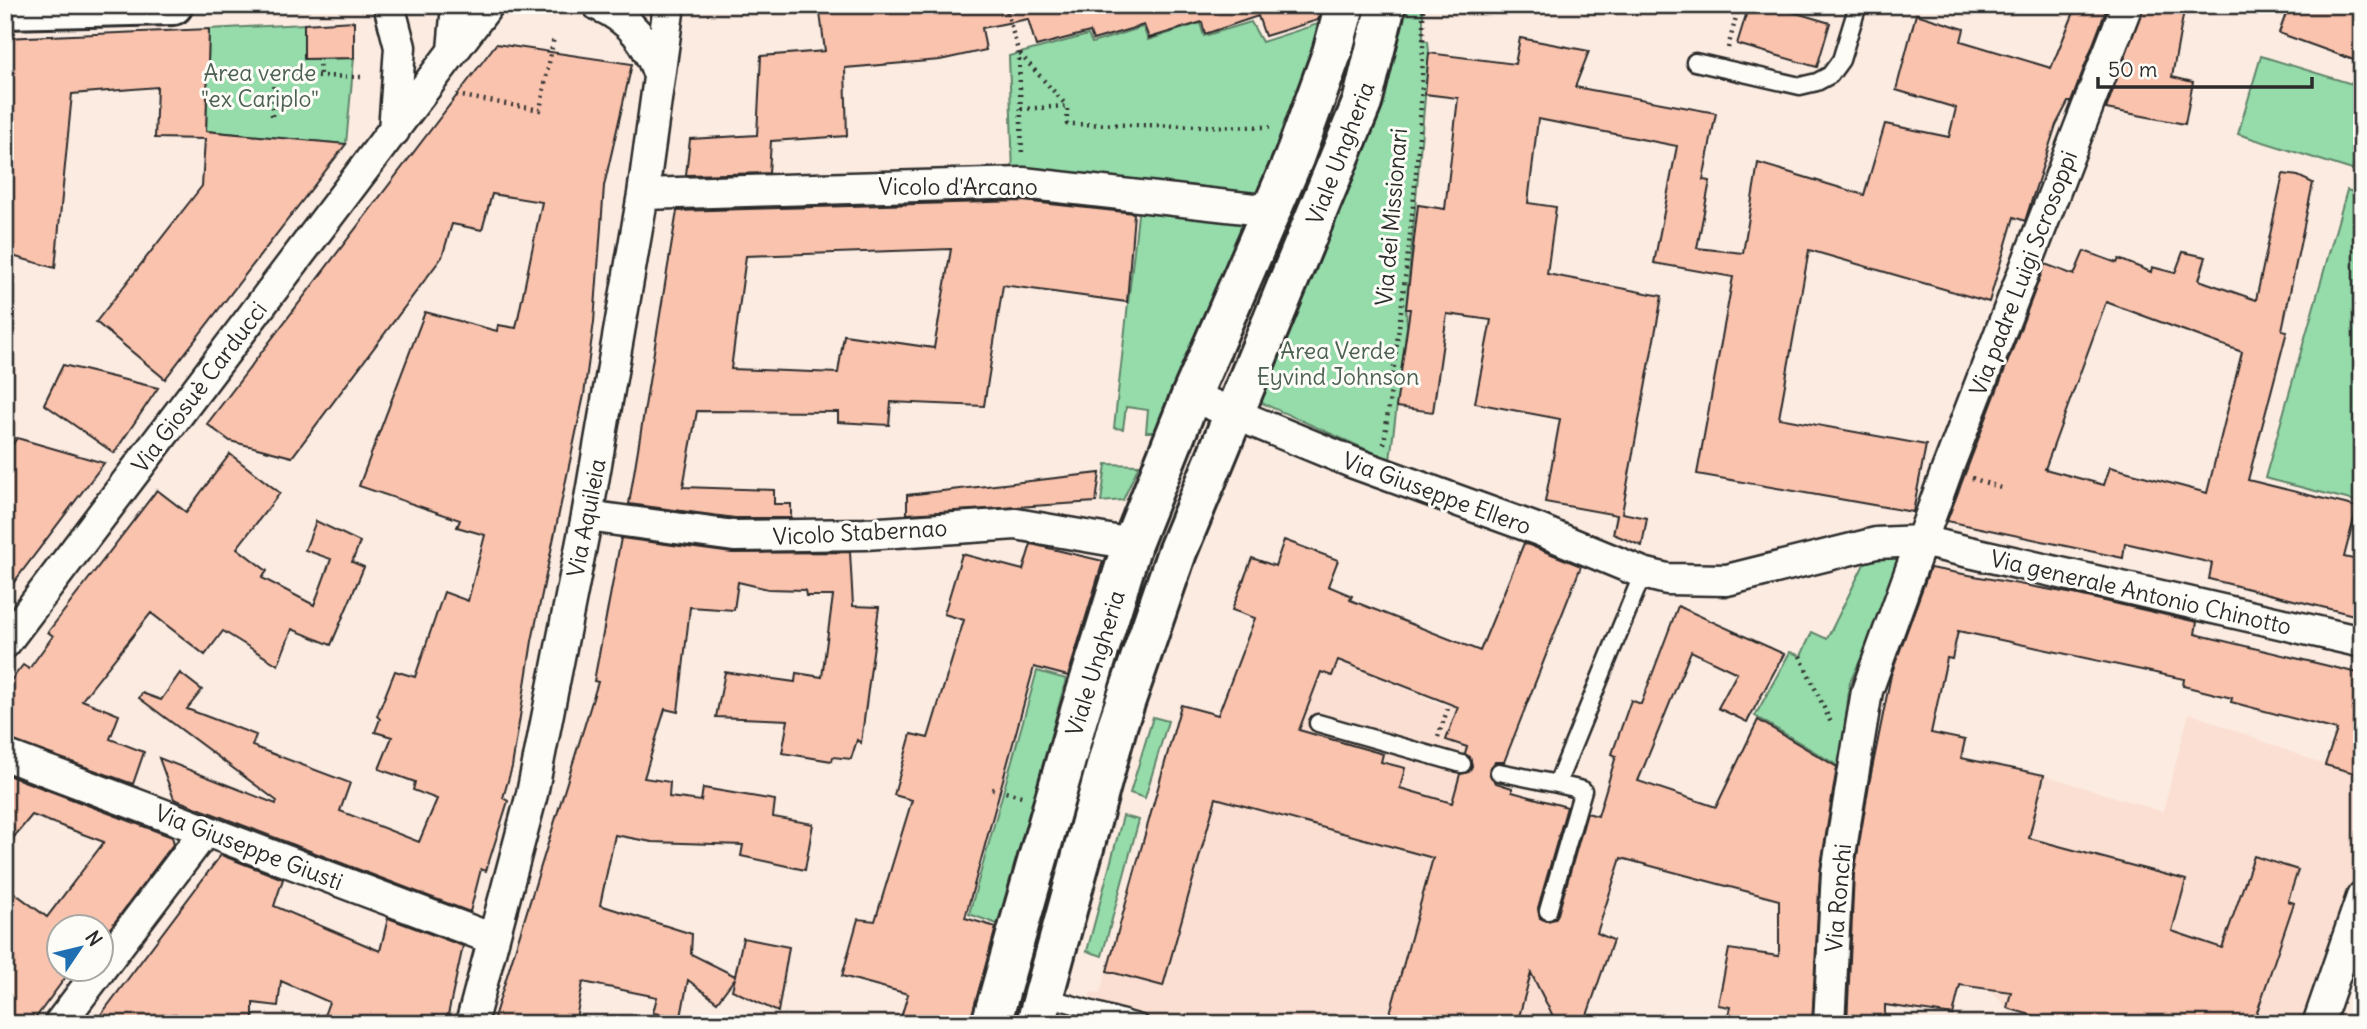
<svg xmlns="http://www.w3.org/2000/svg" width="2367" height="1029" font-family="Delius,sans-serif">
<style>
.built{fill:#fbdfd2}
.green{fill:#95dcaa;stroke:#60846a;stroke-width:2}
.building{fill:#fac3ae;stroke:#2b2b2b;stroke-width:2;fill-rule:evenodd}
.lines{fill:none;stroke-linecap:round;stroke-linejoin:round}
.lane-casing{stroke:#2b2b2b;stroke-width:21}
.street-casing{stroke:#2b2b2b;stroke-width:35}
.secondary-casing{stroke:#2b2b2b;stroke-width:44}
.path{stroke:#2b2b2b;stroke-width:4.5;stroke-dasharray:2 5;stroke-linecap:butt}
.lane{stroke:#fdfcf7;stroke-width:16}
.street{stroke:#fdfcf7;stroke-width:30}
.secondary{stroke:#fdfcf7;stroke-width:38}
.labels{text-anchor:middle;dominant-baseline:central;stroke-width:6;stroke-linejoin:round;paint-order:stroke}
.park-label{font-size:23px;fill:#4b6051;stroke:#fdfcf7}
.street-label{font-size:23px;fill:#2b2b2b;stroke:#fdfcf7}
</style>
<rect width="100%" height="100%" fill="#fcebe1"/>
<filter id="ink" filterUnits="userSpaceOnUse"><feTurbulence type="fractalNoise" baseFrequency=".0143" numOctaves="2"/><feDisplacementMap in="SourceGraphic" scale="14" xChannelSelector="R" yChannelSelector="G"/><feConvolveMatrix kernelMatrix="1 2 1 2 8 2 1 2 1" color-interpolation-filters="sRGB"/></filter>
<g filter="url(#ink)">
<path class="built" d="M 1338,660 L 1448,707 L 1451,695 L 1461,699 L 1446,740 L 1502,761 L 1497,784 L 1596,821 L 1557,1024 L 1083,1024 L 1091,992 L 1100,993 L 1181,705 L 1219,715 L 1307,708 L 1321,672 L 1332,676 Z
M 2189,713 L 2325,765 L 2362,775 L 2362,867 L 2308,1024 L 2062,1024 L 2007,1008 L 1989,989 L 2044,775 L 2163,812 Z"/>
<path class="green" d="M 1401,5 L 1423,5 L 1423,40 L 1428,41 L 1429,53 L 1406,309 L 1407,326 L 1390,460 L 1253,399 Z
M 1251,22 L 1262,42 L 1324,22 L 1265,206 L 1013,175 L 1009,56 L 1088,35 L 1092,43 L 1143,27 L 1148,40 L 1200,23 L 1204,36 Z
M 304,24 L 304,59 L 354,58 L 346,144 L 206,131 L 209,29 Z
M 2261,56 L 2362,87 L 2362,138 L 2352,170 L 2238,134 Z
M 2347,190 L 2362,195 L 2362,503 L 2265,478 Z
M 1139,206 L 1246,222 L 1154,432 L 1146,432 L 1148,410 L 1126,407 L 1123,429 L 1114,428 Z
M 1106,464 L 1139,465 L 1123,500 L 1101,502 Z
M 1910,553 L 1850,682 L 1840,767 L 1755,716 L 1790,652 L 1801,656 L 1812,632 L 1827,639 L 1869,554 Z
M 1037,671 L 1066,679 L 1000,925 L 969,914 Z
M 1153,717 L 1168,721 L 1145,798 L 1130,793 Z
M 1123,816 L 1139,820 L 1102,956 L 1087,951 Z"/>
<path class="building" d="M 819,5 L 1322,5 L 1318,20 L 1265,36 L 1258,16 L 1205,34 L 1202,22 L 1149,38 L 1144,25 L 1093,40 L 1090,32 L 1036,46 L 1028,19 L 982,28 L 986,50 L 940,60 L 845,68 L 847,136 L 771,141 L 769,173 L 686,175 L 690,139 L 757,135 L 761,56 L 825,51 Z
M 1749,5 L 1769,5 L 1830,23 L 1817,67 L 1737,44 Z
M 2077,5 L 2108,5 L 2071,102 L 2068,102 L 2056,125 L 2025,221 L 2014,217 L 1989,302 L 1809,250 L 1779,418 L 1926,445 L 1913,512 L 1697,474 L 1733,277 L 1654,263 L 1677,146 L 1538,119 L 1528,203 L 1556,207 L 1547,274 L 1662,296 L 1622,513 L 1647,518 L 1642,546 L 1613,534 L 1617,515 L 1545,502 L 1560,419 L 1475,403 L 1491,320 L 1447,314 L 1433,412 L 1396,407 L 1410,309 L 1406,309 L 1418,205 L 1445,209 L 1458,98 L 1425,94 L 1429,53 L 1515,64 L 1520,38 L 1589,51 L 1575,87 L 1716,113 L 1703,180 L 1710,181 L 1697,248 L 1743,253 L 1758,163 L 1864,195 L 1885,124 L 1949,137 L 1956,108 L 1896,90 L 1916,14 L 1964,29 L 1961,41 L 2051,68 Z
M 2144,5 L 2185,5 L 2172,77 L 2193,82 L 2185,124 L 2106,109 Z
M 2289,5 L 2362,5 L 2362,63 L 2279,33 Z
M 354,21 L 354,58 L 304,59 L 304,24 Z
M 209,29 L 206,131 L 346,144 L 165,379 L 96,322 L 202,186 L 205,139 L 155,138 L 157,87 L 72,94 L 55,268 L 5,254 L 5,38 Z
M 496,44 L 632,64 L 604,186 L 594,322 L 584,395 L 532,641 L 512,767 L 503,798 L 508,801 L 486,871 L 481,869 L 470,912 L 174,799 L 159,758 L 276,804 L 277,801 L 139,698 L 142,693 L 161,700 L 180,673 L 202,690 L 187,709 L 256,735 L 252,746 L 350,783 L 340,811 L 419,842 L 437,799 L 413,790 L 415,782 L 379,769 L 392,737 L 375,732 L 380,719 L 377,716 L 395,671 L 415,677 L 444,592 L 468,601 L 485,535 L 457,527 L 460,520 L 359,486 L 425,312 L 497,331 L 498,325 L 516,328 L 542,202 L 492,194 L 482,230 L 452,224 L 442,257 L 292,457 L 230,441 L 207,424 Z
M 2283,174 L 2298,176 L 2313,183 L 2282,330 L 2287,331 L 2248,480 L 2357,507 L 2344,557 L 2362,561 L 2362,617 L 2209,579 L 2212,563 L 2125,543 L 2123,558 L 1947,521 L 2045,264 L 2074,275 L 2084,251 L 2117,263 L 2119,259 L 2151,272 L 2152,267 L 2175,273 L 2183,252 L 2206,257 L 2199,280 L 2256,300 ZM 2106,302 L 2242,352 L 2207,493 L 2110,467 L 2104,485 L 2045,469 Z
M 1022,201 L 1134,213 L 1127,302 L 1003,285 L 984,406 L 891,402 L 889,425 L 838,422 L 838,412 L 697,411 L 683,487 L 774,490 L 774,504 L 791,504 L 791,518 L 735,518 L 629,504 L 677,211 ZM 951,249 L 934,348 L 844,335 L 838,373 L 731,369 L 746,256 Z
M 63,365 L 158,388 L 114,453 L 44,404 Z
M 17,438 L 104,463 L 5,594 L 5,455 Z
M 230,454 L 280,493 L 237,548 L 267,571 L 262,578 L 314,605 L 331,559 L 305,550 L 316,521 L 360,542 L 352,562 L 364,567 L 331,645 L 292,629 L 278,665 L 223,631 L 205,655 L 151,613 L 82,700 L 119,715 L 110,739 L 144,752 L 133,784 L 5,738 L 5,688 L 23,665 L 29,669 L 53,636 L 48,632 L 157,490 L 186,512 Z
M 1100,473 L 1096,502 L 907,514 L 907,495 Z
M 621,538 L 732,553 L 850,552 L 853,606 L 879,607 L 861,743 L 857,740 L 851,759 L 833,757 L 832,761 L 782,753 L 788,720 L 716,717 L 725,672 L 795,682 L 796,673 L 822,677 L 833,596 L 806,596 L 805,590 L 768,589 L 738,582 L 734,610 L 690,607 L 678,712 L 665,709 L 644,778 L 670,782 L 669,797 L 701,801 L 703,788 L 775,800 L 773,817 L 813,824 L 805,870 L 741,856 L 743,845 L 652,842 L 615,835 L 600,905 L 692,934 L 691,954 L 735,976 L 743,938 L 789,947 L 778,1012 L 732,990 L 735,978 L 717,1002 L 688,980 L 681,1017 L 653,1013 L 657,997 L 583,982 L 575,1024 L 492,1024 L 598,682 L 594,681 Z
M 1284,540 L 1338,560 L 1328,586 L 1352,596 L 1350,600 L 1480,651 L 1524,543 L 1581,566 L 1504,762 L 1495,762 L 1489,771 L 1496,783 L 1512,788 L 1512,792 L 1567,807 L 1538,908 L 1540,918 L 1546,921 L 1555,919 L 1558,914 L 1587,813 L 1598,816 L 1616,756 L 1612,754 L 1631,700 L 1641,704 L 1678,606 L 1784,654 L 1747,722 L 1718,708 L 1737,673 L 1691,651 L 1638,781 L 1716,807 L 1758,720 L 1837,767 L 1820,871 L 1812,1024 L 1727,1024 L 1730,1007 L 1718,1005 L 1729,949 L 1779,956 L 1779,900 L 1621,858 L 1597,933 L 1613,940 L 1584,1024 L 1557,1024 L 1531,973 L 1517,1024 L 1387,1024 L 1433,858 L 1216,798 L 1163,986 L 1107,971 L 1181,705 L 1218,715 L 1255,618 L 1232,610 L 1252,558 L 1275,566 ZM 1338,660 L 1458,707 L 1446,740 L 1467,747 L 1465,754 L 1470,757 L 1472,766 L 1469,772 L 1460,774 L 1452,803 L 1400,788 L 1405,768 L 1381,762 L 1383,754 L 1299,730 L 1321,672 L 1332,676 Z
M 1031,544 L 1103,561 L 1068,676 L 1034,667 L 965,918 L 996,927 L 970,1024 L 899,1024 L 908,994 L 842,976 L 858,919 L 875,921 L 912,800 L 894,795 L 911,734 L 928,738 L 964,620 L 944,614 L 962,554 L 1023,570 Z
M 1930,568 L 2074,594 L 2197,622 L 2195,634 L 2362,674 L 2362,775 L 2325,765 L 2337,730 L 2231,702 L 2232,698 L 2183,686 L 2184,679 L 1958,631 L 1952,659 L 1947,658 L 1931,733 L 1965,740 L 1961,758 L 2044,775 L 2029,838 L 2186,880 L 2172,931 L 2222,948 L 2254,856 L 2298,870 L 2288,901 L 2294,903 L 2253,1024 L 2062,1024 L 2007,1008 L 2011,992 L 1960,985 L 1953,1015 L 1885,1005 L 1885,1024 L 1847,1024 L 1854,874 L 1869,784 L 1891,675 Z
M 5,774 L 172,837 L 174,843 L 102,939 L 102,928 L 60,928 L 60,970 L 71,970 L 31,1024 L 5,1024 L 5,886 L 47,917 L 104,842 L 32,815 L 5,848 Z
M 221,855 L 283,879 L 274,906 L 380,951 L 388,918 L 463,946 L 446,1024 L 321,1024 L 329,1002 L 281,981 L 278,1006 L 253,1003 L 253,1024 L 94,1024 Z"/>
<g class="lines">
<g class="lane-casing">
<path id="lane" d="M 1695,62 L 1800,86 L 1817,82 L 1830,75 L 1841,60 L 1858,5
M 1318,723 L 1462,764
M 1499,772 L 1557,784 L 1643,573
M 1548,911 L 1583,790 L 1557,784
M 1043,996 L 1141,1024"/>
</g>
<g class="street-casing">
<path id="street" d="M 389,5 L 400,47 L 394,131
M 598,5 C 632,20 647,42 659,75
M 453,50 L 457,5
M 643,194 L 1023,183 L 1272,211
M 1191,396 L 1354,463 L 1539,530 L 1643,573 L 1667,579 L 1727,580 L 1876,543 L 1921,541 L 2362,642
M 587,516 L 734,536 L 865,534 L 1016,524 L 1132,544
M 5,643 L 488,5
M 5,755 L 493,939
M 102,967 L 205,831
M 59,1024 L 100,970
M 471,1024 L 532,794 L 587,516 L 643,194 L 669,5
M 1829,1024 L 1837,872 L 1867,691 L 1947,470 L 2127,5
M 2318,1024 L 2362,897"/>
</g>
<g class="secondary-casing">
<path id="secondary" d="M 5,9 L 173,5
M 991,1024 L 1077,721 L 1132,544 L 1191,396 L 1294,158 L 1332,53 L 1345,5
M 1036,1024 L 1118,723 L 1177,552 L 1362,103 L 1386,5"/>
</g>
<path class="path" d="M 1005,5 L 1019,54 L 1022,156
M 1728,48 L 1739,5
M 1020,54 L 1067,106
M 319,58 L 320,76
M 456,95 L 540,110 L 554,37
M 1021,109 L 1067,106 L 1067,124 L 1270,127
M 272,116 L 274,75 L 363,77
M 1384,444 C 1402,299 1425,152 1423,5
M 1972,478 L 2001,488
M 1800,656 L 1832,725
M 1438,737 L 1448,708
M 992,789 L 1022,796"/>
<use href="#lane" class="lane"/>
<use href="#street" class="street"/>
<use href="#secondary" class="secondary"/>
</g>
</g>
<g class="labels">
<g class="park-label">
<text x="260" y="72">Area verde<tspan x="260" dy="26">"ex Cariplo"</tspan></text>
<text x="1338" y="350">Area Verde<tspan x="1338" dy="26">Eyvind Johnson</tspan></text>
</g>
<g class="street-label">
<text transform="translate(1340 153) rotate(-69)">Viale Ungheria</text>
<text x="958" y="186">Vicolo d'Arcano</text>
<text transform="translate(1391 217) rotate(-85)">Via dei Missionari</text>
<text transform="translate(2023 273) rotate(-69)">Via padre Luigi Scrosoppi</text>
<text transform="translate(199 387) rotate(-53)">Via Giosuè Carducci</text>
<text transform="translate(1437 493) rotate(20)">Via Giuseppe Ellero</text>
<text transform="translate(586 518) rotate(-79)">Via Aquileia</text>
<text transform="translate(860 532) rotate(-3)">Vicolo Stabernao</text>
<text transform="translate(2141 592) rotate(13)">Via generale Antonio Chinotto</text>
<text transform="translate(1095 663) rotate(-73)">Viale Ungheria</text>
<text transform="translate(249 847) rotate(21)">Via Giuseppe Giusti</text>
<text transform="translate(1838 898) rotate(-85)">Via Ronchi</text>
</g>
</g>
<rect width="2367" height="1029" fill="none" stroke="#fdfcf7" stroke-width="28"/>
<rect x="14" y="14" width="2339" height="1001" fill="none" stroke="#2b2b2b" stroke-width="2.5" filter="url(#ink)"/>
<g transform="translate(80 948) rotate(55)"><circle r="33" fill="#fdfcf7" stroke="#a9a8a5" stroke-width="2"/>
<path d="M0-5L12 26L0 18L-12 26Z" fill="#1f6fb2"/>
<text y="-10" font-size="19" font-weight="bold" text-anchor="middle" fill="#2b2b2b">N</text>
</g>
<path d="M2098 77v10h214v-10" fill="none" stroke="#2b2b2b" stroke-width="3.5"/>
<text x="2108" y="77" font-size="21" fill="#2b2b2b" stroke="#fdfcf7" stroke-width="5" paint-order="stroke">50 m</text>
</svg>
